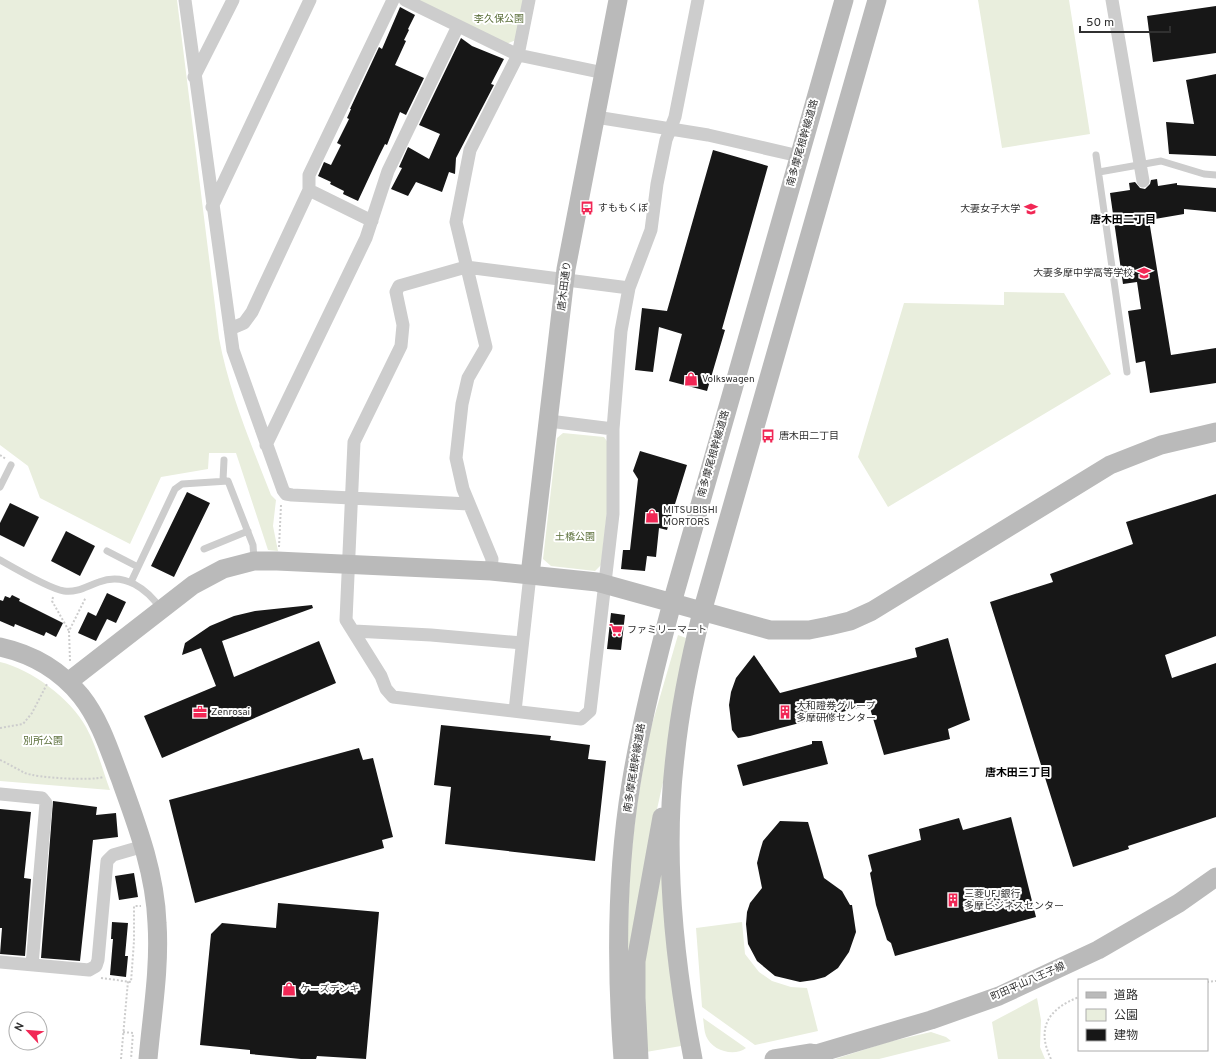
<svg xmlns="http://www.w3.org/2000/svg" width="1216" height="1059" font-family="Overpass,'Noto Sans JP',sans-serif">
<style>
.green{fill:#e9eedd}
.building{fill:#171717}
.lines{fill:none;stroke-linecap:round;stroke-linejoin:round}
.path{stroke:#cdcdcd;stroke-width:2;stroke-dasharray:2 2;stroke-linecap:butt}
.lane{stroke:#cdcdcd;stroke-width:7}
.street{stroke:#cdcdcd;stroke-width:13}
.secondary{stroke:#bababa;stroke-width:19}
.labels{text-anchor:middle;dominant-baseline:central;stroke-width:4;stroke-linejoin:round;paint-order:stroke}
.park-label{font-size:10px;fill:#5b6f3a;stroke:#fff}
.street-label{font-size:10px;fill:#303030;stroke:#fff}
.poi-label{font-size:10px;fill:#303030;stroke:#fff;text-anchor:start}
.neighbourhood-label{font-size:11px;font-weight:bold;fill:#000;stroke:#fff}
</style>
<rect width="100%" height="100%" fill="#fff"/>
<path class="green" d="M 0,0 L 177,0 L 219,338 C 229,392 251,444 271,495 L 276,500 L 273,526 L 278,551 L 268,550 L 236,453 L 209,453 L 208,469 L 161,477 L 130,544 L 40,498 L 28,466 L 0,445 Z
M 416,0 L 523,0 L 516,40 L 506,44 Z
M 978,0 L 1069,0 L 1090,134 L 1002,148 Z
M 1004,292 L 1064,293 L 1111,374 L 888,507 L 858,457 L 904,303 L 1004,305 Z
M 563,433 L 604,437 L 609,444 L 608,504 L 601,565 L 595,571 L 551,566 L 543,559 L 557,438 Z
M 678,635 L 686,638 L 677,691 L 669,755 L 646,859 L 632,953 L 627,954 L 630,864 L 637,805 L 648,738 Z
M 0,662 C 31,669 71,699 86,727 C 97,747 102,769 110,790 L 0,781 Z
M 662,865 L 681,1046 L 646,1052 L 643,979 L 646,949 Z
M 742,922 L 745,954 L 759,972 L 772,981 L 791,987 L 807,988 L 818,1031 L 755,1045 L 702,1007 L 696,928 Z
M 1037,998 L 1041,1020 L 1040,1047 L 1045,1059 L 998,1059 L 992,1022 Z
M 703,1018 L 746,1048 C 734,1057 712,1051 706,1036 C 704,1031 704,1024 703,1018 Z
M 931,1032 L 946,1037 L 951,1041 L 879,1059 L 835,1059 L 888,1042 Z"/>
<path class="building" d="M 1216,6 L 1216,53 L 1153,62 L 1147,16 Z
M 400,7 L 415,15 L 408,29 L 409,30 L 404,40 L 406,41 L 395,65 L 424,78 L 406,115 L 400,112 L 387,145 L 385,144 L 379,156 L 358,201 L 343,194 L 344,191 L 330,184 L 331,182 L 318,176 L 324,162 L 331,165 L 341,145 L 337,143 L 349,119 L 347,118 L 351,109 L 350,109 L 379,47 L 382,49 Z
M 461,38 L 472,46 L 504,59 L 491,84 L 494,85 L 456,158 L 455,174 L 449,172 L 442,192 L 416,182 L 408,196 L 391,189 L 402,168 L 399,167 L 408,147 L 429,159 L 440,134 L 419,125 Z
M 1216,74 L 1216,156 L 1169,154 L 1166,122 L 1194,124 L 1186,80 Z
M 713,150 L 768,166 L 722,329 L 725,330 L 707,391 L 669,381 L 682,334 L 659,327 L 653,372 L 635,370 L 642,308 L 667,311 Z
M 1157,179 L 1158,186 L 1177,183 L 1177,185 L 1216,188 L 1216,212 L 1184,209 L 1184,214 L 1149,220 L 1171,355 L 1216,348 L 1216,383 L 1150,393 L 1145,361 L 1136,363 L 1128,311 L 1141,309 L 1137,282 L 1123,284 L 1110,193 L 1130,190 L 1129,183 L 1135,182 L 1140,188 L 1145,189 L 1150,184 L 1151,180 Z
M 640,451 L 687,465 L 667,530 L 659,528 L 656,557 L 647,556 L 645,571 L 621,569 L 623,550 L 630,550 L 638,479 L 633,471 Z
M 187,492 L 210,503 L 174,577 L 151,566 Z
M 1216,494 L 1216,636 L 1165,655 L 1172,678 L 1216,663 L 1216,817 L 1128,846 L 1129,849 L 1073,867 L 990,602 L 1053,582 L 1050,574 L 1133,544 L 1126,522 Z
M 10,503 L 39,517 L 24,547 L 0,535 L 0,523 Z
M 66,531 L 95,546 L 80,576 L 51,561 Z
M 107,593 L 126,602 L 116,623 L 107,619 L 96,641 L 78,633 L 88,612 L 96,616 Z
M 12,595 L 20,599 L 19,601 L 63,623 L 56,637 L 46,632 L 44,636 L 15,624 L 14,627 L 0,621 L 0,600 L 3,601 L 5,596 L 10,598 Z
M 312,605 L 313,608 L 222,641 L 234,677 L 319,641 L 336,683 L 162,758 L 144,716 L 216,686 L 201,648 L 182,655 L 185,643 L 210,626 L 234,616 L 255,611 Z
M 611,613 L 625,615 L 621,650 L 607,649 Z
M 948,638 L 970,720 L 948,729 L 950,739 L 884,755 L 869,705 L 750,736 L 738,738 L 732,730 L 729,705 L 731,692 L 736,678 L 754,655 L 780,693 L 917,657 L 915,648 Z
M 441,725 L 551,736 L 550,740 L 590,745 L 588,759 L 606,761 L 595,861 L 445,844 L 451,787 L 434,785 Z
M 812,741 L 822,741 L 828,764 L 743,786 L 737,765 L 812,744 Z
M 359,748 L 363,760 L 373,758 L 393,837 L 382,840 L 384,848 L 195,903 L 169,800 Z
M 53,801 L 97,807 L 96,815 L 116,813 L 118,837 L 93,840 L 80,961 L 41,958 Z
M 0,809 L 31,812 L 24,878 L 31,879 L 25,956 L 0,954 L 2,928 L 0,928 Z
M 1011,817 L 1036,917 L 895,956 L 891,943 L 887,940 L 876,905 L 870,873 L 872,871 L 868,855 L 921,840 L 919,829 L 959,818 L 963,830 Z
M 780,821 L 808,822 L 824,878 L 842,891 L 850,905 L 852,905 L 856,932 L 849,952 L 838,968 L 825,977 L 814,980 L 800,982 L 775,976 L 757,961 L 748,944 L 746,924 L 747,912 L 750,903 L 762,888 L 757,863 L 760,851 L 763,841 Z
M 134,873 L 138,897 L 119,900 L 115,876 Z
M 278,903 L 379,912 L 366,1059 L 317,1056 L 316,1059 L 301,1059 L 250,1054 L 250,1050 L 200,1045 L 211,934 L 222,923 L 276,928 Z
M 112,922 L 128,923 L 125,956 L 128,956 L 126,977 L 110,975 L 113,939 L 111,939 Z"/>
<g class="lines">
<path class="path" d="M 0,455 L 6,459
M 279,547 L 281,505
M 53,597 L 52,601 L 69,631
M 70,661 L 69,631 L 86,597
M 0,728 L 23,724 L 32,713 L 47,684
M 0,760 C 9,764 17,769 25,773 C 37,778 92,781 103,777
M 101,978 L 131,982 L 134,941 L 134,906 L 141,906
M 1207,982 L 1216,981
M 123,1032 L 133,1033 L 131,1059
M 121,1059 L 128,981
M 1051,1059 C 1036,1028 1048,1009 1079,997"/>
<path class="lane" d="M 1096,155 L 1127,372
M 1099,172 L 1161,161 L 1204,174 L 1216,175
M 223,480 L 224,460
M 0,487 L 11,465
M 204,549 L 248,531
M 107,551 L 138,567
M 0,560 C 14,568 50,589 64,591 C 77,593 87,586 99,582 C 125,572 147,589 161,609
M 131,582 L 175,489 L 182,484 L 228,481 L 253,545 L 254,560"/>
<path class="street" d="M 185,0 L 233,350 L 283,490 L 286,494 L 292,495 L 469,504
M 405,0 L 518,55 L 604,73
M 1112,0 L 1143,181
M 194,77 L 233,0
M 596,117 L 708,135 L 799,156
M 309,190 L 372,221
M 212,207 L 310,0
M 629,288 L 466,267 L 399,286 L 396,292 L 403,325 L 401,346 L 354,442 L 346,620 L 381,676 L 386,689 L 393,697 L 581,719 L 590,711 L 613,514 L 613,429 L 621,331 L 629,288 L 651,230 L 657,184 L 666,140 L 675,117 L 698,0
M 230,329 L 244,323 L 252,312 L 309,190 L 309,175 L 393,0
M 549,421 L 613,429
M 266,445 L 366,238 L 388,171 L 458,26
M 491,571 L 492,559 L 463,489 L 456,458 L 462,404 L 468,378 L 486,347 L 456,222 L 470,150 L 518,55 L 529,0
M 354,631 L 431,635 L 522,643
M 515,711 L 530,575
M 0,794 L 42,798 L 46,803 L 32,965
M 0,962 L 89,970 L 96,966 L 98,960 L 107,861 L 113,855 L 144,846"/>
<path class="secondary" d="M 530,575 L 566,269 L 618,0
M 0,647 C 32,654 60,670 81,696 C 100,720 109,749 120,778 C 137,825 155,872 157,923 C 160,968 152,1014 148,1059
M 68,682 L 193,585 L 223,569 L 254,561 L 277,561 L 491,571 L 597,582 L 770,630 L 809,630 L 829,626 L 850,621 L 872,611 L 1110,465 L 1161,445 L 1216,432
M 623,1059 C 616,967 616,875 631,784 C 641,722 656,663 672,603 L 844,0
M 639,1059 L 636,998 L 636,961 L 662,817
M 693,1059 C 674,961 663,857 675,757 C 680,708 690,659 702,612 L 877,0
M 774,1059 L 811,1053
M 799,1059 L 931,1020 L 999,996 L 1098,950 L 1179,903 L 1216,877"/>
</g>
<defs>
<g id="bus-bare" transform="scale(1.08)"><path d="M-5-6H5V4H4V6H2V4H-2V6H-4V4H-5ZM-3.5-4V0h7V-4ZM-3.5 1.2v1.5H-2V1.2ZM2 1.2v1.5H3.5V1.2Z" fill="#f12755" stroke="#fff" stroke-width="2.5" paint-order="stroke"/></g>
<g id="university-bare" transform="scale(1.08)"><path d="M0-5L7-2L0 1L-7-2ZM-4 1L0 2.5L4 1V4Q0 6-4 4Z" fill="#f12755" stroke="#fff" stroke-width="2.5" paint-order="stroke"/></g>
<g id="school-bare" transform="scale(1.08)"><path d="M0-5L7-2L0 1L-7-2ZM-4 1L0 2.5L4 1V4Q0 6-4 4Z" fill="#f12755" stroke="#fff" stroke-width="2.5" paint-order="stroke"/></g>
<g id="shop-bare" transform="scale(1.08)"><path d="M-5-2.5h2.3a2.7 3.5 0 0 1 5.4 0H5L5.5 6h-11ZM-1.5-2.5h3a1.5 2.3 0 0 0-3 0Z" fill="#f12755" stroke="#fff" stroke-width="2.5" paint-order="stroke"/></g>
<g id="supermarket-bare" transform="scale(1.08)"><path d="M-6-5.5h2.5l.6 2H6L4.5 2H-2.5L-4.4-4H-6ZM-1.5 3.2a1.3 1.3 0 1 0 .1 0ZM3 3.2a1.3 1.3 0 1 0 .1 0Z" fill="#f12755" stroke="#fff" stroke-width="2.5" paint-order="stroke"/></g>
<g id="office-bare" transform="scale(1.08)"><path d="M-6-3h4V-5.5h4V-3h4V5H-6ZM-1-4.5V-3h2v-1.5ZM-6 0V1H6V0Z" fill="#f12755" stroke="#fff" stroke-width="2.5" paint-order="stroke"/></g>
<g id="building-bare" transform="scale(1.08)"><path d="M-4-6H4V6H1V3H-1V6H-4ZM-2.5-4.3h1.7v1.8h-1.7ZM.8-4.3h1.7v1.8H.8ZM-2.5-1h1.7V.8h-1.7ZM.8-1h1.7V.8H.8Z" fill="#f12755" stroke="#fff" stroke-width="2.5" paint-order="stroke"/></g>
</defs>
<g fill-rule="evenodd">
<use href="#bus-bare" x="587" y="208"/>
<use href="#university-bare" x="1031" y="209"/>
<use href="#school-bare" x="1144" y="273"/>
<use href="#shop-bare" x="691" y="379"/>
<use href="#bus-bare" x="768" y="436"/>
<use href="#shop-bare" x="652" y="516"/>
<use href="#supermarket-bare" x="616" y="630"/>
<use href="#office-bare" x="200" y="712"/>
<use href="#building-bare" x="785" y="712"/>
<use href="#building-bare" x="953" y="900"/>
<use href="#shop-bare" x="289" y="989"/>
</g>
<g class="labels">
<g class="park-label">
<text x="499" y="19">李久保公園</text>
<text x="575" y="537">土橋公園</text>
<text x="43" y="741">別所公園</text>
</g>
<g class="street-label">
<text transform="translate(803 143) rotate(-74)">南多摩尾根幹線道路</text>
<text transform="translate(565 286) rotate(-83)">唐木田通り</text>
<text transform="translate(714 454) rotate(-74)">南多摩尾根幹線道路</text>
<text transform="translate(635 768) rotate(-81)">南多摩尾根幹線道路</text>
<text transform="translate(1028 982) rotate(-24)">町田平山八王子線</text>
</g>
<g class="poi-label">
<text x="598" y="208">すももくぼ</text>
<text x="1020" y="209" text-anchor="end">大妻女子大学</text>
<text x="1133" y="273" text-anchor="end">大妻多摩中学高等学校</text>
<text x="702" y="379">Volkswagen</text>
<text x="779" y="436">唐木田二丁目</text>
<text x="663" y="510">MITSUBISHI<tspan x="663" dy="12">MORTORS</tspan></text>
<text x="627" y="630">ファミリーマート</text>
<text x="796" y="706">大和證券グループ<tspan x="796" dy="12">多摩研修センター</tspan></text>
<text x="211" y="712">Zenrosai</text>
<text x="964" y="894">三菱UFJ銀行<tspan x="964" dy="12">多摩ビジネスセンター</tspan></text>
<text x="300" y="989">ケーズデンキ</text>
</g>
<g class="neighbourhood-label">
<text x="1123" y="220">唐木田二丁目</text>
<text x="1018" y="773">唐木田三丁目</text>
</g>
</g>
<rect x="1078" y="979" width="130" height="72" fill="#ffffff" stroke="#acacac"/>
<rect x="1086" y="992" width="20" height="6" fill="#bababa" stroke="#acacac"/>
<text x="1114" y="999" font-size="12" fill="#303030">道路</text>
<rect x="1086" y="1009" width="20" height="12" fill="#e9eedd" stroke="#acacac"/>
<text x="1114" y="1019" font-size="12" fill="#303030">公園</text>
<rect x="1086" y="1029" width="20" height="12" fill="#171717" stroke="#acacac"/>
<text x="1114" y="1039" font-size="12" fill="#303030">建物</text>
<g transform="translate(28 1031) rotate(296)"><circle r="19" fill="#ffffff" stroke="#acacac"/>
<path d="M0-3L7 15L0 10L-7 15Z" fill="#f12755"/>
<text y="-6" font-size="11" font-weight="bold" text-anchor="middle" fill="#303030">N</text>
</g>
<path d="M1080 26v6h90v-6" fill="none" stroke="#303030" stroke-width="2"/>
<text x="1086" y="26" font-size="12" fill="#303030" stroke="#ffffff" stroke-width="3" paint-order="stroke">50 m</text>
</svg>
